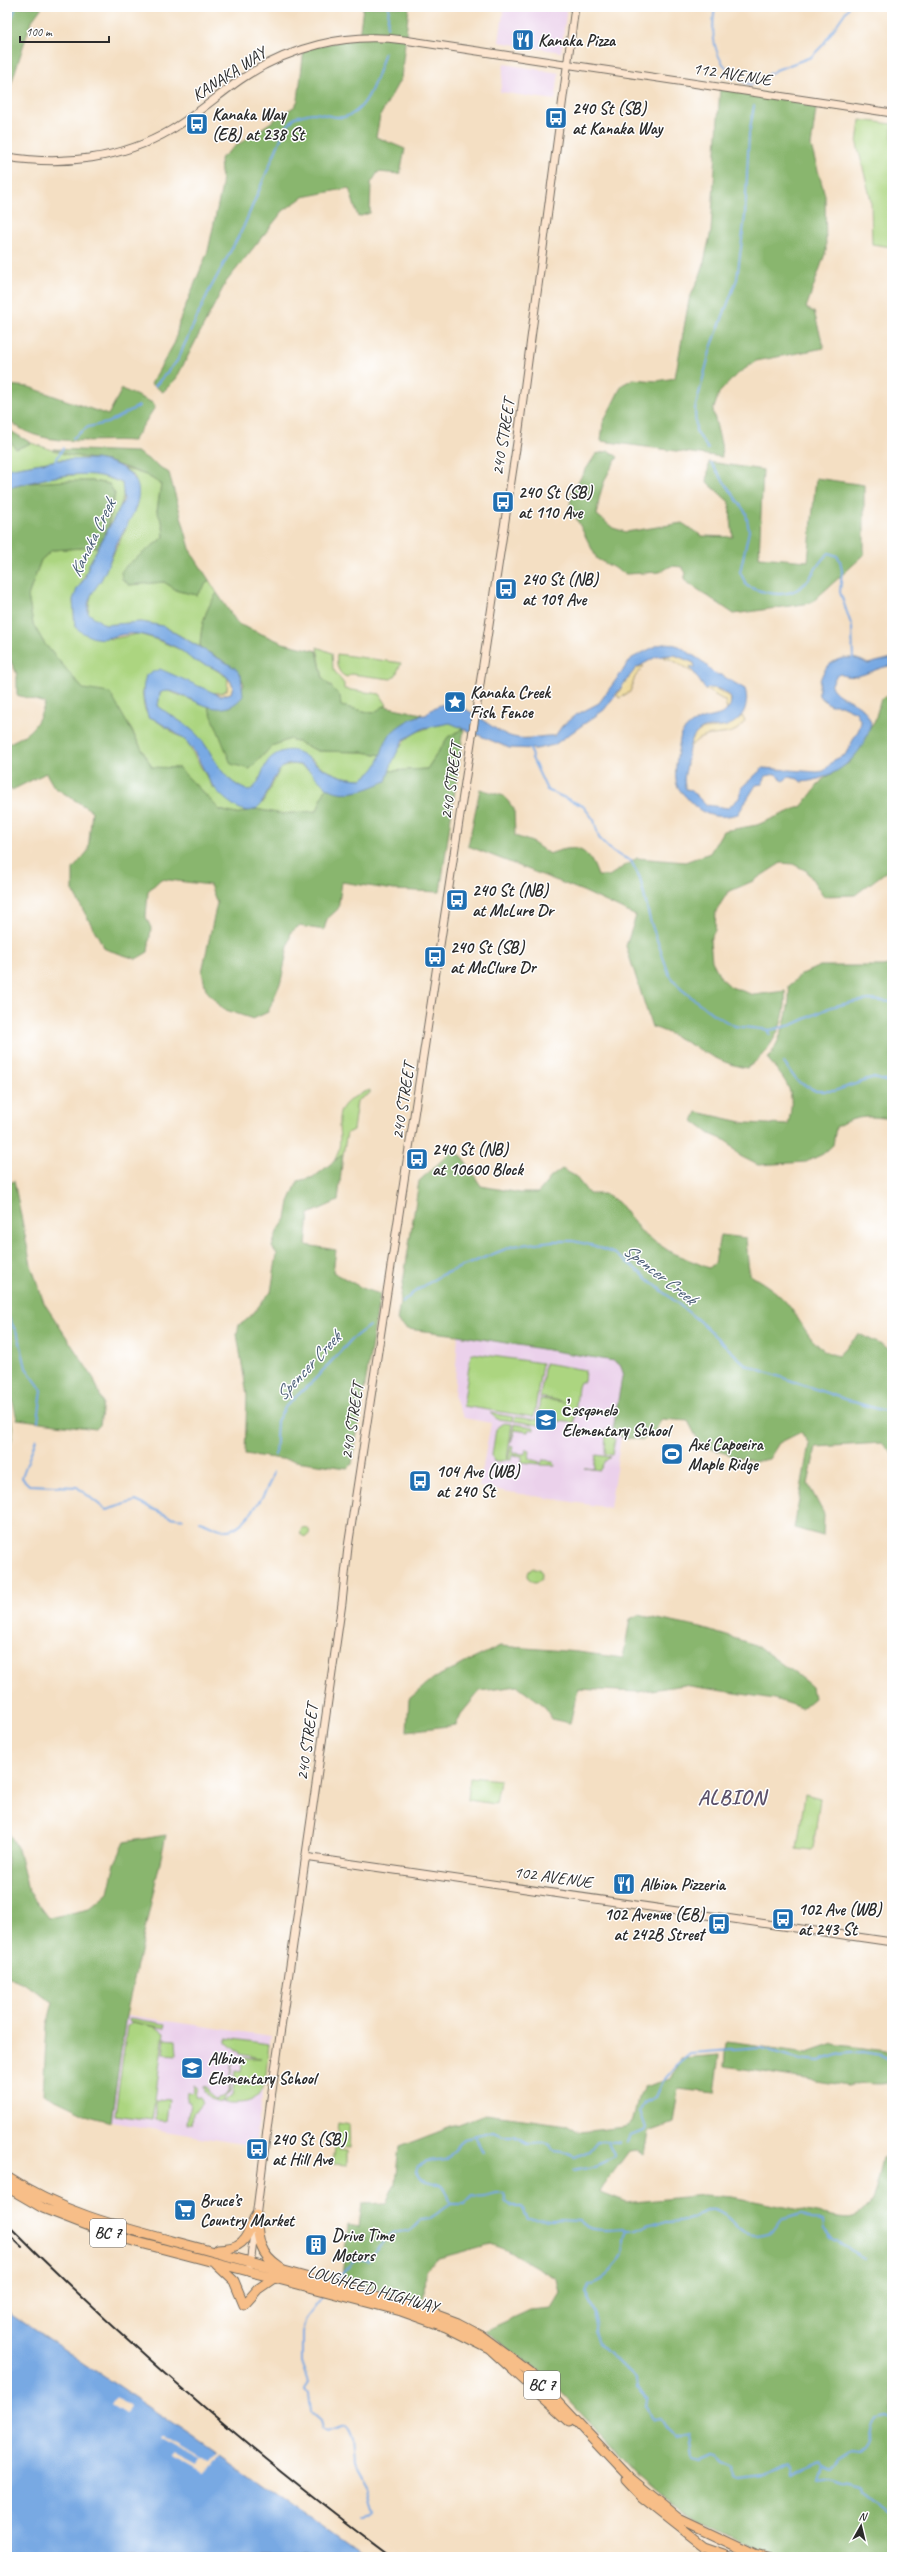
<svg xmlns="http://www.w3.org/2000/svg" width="899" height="2564" font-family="Caveat,sans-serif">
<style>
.built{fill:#ebd1eb}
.green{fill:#acd580;stroke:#6c8056}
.forest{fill:#89b66e;stroke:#5a704c}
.sand{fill:#eeda9e;stroke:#8c8264}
.water{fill:#78a9e3;stroke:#526a87}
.pier{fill:#f4dfc3}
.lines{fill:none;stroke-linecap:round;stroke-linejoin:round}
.stream{stroke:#78a9e3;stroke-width:2}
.secondary-casing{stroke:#716a60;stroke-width:9}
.highway-casing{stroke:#716a60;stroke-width:11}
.secondary{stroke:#fce5cf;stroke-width:7}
.highway{stroke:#f7be88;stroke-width:9}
.rail{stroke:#2b2b2b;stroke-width:2}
.labels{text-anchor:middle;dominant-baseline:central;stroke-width:3;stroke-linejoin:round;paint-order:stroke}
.shield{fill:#fff;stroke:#6b6b6b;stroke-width:1}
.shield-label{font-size:16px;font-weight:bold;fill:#2b2b2b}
.poi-label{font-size:17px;font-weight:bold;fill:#2b2b2b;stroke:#fff;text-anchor:start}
.street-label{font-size:17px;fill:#2b2b2b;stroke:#fff}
.water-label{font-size:18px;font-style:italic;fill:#4a5d75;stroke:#fff}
.district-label{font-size:21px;font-weight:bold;letter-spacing:1px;fill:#5d526b;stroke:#fff}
</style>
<rect width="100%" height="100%" fill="#fff"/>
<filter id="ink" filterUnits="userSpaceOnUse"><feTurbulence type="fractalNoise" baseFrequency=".025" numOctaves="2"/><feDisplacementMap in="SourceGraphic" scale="8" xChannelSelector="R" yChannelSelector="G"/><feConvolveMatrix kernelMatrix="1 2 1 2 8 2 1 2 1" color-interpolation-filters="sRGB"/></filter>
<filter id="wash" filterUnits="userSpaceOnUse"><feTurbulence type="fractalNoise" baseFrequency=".012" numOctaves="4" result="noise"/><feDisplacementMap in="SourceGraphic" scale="16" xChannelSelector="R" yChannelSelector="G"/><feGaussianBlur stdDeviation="0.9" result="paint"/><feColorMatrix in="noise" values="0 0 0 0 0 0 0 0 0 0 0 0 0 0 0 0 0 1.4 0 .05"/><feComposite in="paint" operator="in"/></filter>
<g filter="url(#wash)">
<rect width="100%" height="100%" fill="#f4dfc3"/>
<path class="built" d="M 504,7 L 567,7 L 561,52 L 499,42 Z
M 504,64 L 559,73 L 555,100 L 500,92 Z
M 458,1335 L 614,1361 L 620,1365 L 623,1372 L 613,1429 L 621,1437 L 610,1508 L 479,1487 L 491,1423 L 464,1418 L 454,1398 Z
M 126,2015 L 271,2036 L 255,2146 L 111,2122 Z"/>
<path class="green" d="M 860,120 L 892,124 L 892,247 L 872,244 L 871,200 L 857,144 Z
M 7,437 L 16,449 L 31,443 L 68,455 L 95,459 L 59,460 L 7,469 Z
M 123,468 L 146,475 L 161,484 L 157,511 L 163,525 L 164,537 L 126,566 L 122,579 L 129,585 L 164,582 L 178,591 L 197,595 L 209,580 L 217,593 C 205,610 201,625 200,647 L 163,626 L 153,624 L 141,622 L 105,625 L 88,613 L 92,590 L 101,580 L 136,507 L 135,477 Z
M 94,473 L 122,483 C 127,500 116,514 108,528 L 115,494 L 109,484 L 92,481 L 29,483 L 51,477 Z
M 98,547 L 73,600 L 75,627 L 111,639 L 138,634 L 152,638 L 179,649 L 193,660 L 210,666 L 228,678 L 227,690 C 212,700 185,681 171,674 L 142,690 L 144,707 L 149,719 L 152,718 L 186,741 L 213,788 L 263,803 L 280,769 C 299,756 314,774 326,787 L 317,811 L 282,814 L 255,809 L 236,814 L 220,810 L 179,768 L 152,768 L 130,727 L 83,689 L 44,643 L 33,624 L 28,596 L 41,560 L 52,550 Z
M 317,647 L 332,653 L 333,669 L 344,684 L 344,689 L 380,694 L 387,705 L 373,713 L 340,706 L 331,686 L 323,679 Z
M 337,654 L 401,663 L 396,675 L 391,679 L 351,674 L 347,677 C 337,674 336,663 337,654 Z
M 163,691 L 168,691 L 208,706 L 220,734 L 250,769 L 272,746 L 290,739 L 318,751 L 363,752 L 382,755 L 376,768 L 362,779 C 342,779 327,772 311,759 L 266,766 L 255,788 L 249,791 C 216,779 215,750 193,731 C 183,722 169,715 158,706 L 160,693 Z
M 450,723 L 464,728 L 448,737 L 427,769 L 389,771 C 400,736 415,729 450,723 Z
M 370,1090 L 370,1093 L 357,1101 L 353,1130 L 347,1133 L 343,1154 L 334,1161 C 352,1131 317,1109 370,1090 Z
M 471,1353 L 542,1363 L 534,1417 L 463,1406 Z
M 545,1363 L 585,1370 L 584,1382 L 580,1382 L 578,1387 L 574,1423 L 551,1420 L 545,1426 L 514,1421 L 515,1417 L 537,1420 L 540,1399 L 564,1402 L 540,1397 Z
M 7,1382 L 13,1432 L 7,1467 Z
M 490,1413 L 513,1417 L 512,1421 L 497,1419 Z
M 504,1423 L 512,1424 L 507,1460 L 494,1462 L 492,1455 L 496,1429 Z
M 514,1424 L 534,1427 L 534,1430 L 529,1429 L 528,1432 L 515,1430 L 511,1442 Z
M 606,1429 L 615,1440 L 612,1455 L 605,1454 Z
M 511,1445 L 513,1446 L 512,1453 L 525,1454 L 526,1449 L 530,1450 L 529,1459 L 540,1462 L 539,1464 L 522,1462 L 522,1456 L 512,1455 L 511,1460 L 508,1460 Z
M 596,1455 L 610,1457 L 609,1458 L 604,1462 L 600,1470 L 584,1468 L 594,1469 Z
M 543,1460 L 554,1461 L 555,1465 L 540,1465 Z
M300.5 1532a4.5 4.5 0 1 1 9 0a4.5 4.5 0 1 1-9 0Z
M528 1575a7 7 0 1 1 14 0a7 7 0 1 1-14 0Z
M 470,1777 L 500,1780 L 496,1804 L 468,1800 Z
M 805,1794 L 820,1798 L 813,1849 L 811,1851 L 797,1849 Z
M 129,2018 L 165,2024 L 164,2028 L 129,2021 Z
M 132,2022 L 156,2027 L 164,2033 L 152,2120 L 115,2115 L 127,2026 Z
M 226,2038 L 269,2044 C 264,2081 271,2109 222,2102 L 232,2095 L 236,2070 L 241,2071 L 243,2058 L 261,2058 L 240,2054 L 226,2042 Z
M 165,2039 L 176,2040 L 177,2055 L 163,2054 Z
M 233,2060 L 230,2091 L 221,2102 C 210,2100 205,2097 204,2086 L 207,2087 L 209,2094 L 215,2099 L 225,2096 L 229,2090 Z
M 195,2085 L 198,2086 L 196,2097 L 201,2098 L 202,2102 L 193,2113 L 192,2124 L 187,2124 L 190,2102 L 187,2101 L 188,2092 L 194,2093 Z
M 156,2099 L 169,2100 L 166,2121 L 156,2120 Z
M 338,2123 L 349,2125 L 350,2148 L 340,2147 L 339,2150 L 347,2151 L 347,2165 L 333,2164 Z"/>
<path class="forest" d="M 7,7 L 42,7 L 31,22 L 7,97 Z
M 363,7 L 409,7 L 401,78 L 380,116 L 376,137 L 405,149 L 400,174 L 378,172 L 371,183 L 370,213 L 358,217 L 349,188 L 303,197 L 283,211 L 226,282 L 176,379 L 163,392 L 151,384 L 175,342 L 179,322 L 208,251 L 222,186 L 220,159 L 233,148 L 295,106 L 298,100 L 304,49 L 359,37 Z
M 720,87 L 817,102 L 811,146 L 825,195 L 826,251 L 806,308 L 814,312 L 824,348 L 756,361 L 735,376 L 719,393 L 713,411 L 721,444 L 722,457 L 601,441 L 603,423 L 622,385 L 633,379 L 657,381 L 675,378 L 689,300 L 702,271 L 711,231 Z
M 7,385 L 29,387 L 108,415 L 122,389 L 153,403 L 155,407 L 133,441 C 93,438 38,450 7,418 Z
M 7,429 L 31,443 L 16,449 L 7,437 Z
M 53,449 L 137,452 L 169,473 L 191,552 L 209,580 L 197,595 L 178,591 L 164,582 L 129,585 L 122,579 L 121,572 L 126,566 L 164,537 L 163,525 L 157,511 L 161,484 L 146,475 L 107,461 L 68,455 Z
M 609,451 L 618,457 C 605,476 599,491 597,515 L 613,528 L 626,532 L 682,523 L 702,536 L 733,537 L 729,502 L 707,482 L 709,462 L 763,470 L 759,557 L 808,561 L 816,478 L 864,485 L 864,555 L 811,603 L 734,614 L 684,580 L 686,573 L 682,567 L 671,566 L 660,572 L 626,574 L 597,559 L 570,506 L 572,491 L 596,454 Z
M 65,481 L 92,481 L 109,484 L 115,494 L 110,509 L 108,528 L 98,547 L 52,550 L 41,560 L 28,596 L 33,624 L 44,643 L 83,689 L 110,693 L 152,767 L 179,768 L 220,810 L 236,814 L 255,809 L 282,814 L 317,811 L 326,787 L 346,793 L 386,781 L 389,771 L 427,769 L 448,737 L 464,728 L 440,892 L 394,890 L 342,882 L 338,909 L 327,919 L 324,930 L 299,926 L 291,932 L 281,981 L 268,1012 L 253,1019 L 223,1009 L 206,990 L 202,972 L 217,903 L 210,885 L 161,879 L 148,891 L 146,917 L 151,928 L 148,952 L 136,959 L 105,949 L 73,892 L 73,869 L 88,851 L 92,811 L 54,787 L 46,773 L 12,790 L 7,787 L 7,744 C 30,734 37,727 45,703 L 17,695 L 17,674 L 7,654 L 7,488 L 29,483 Z
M 217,593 L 238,624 L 283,643 L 317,651 L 323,679 L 340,696 L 341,706 L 373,713 L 384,706 L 422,714 C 398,727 392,729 382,755 L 363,752 L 318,751 L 290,739 L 272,746 L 250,769 L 231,764 L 208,706 L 231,707 L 244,685 C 239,665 216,658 200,647 C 201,625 205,610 217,593 Z
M 892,693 L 892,867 L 855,895 L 823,896 L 807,871 L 793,864 L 781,863 L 753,881 L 728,892 L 716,911 L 715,930 L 710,940 L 712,961 L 721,978 L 731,987 L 754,995 L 785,991 C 788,1021 771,1052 747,1068 C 712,1063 686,1037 652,1027 L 626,946 L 636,916 L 583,891 L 468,846 L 480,789 L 504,796 L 514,809 L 515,836 L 532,842 L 549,854 C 576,844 588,846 598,876 L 609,876 L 637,858 L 685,862 L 710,853 L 723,831 L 757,825 L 802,806 L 822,780 L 850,762 L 875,720 L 881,699 Z
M 892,964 L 892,1119 C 869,1116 856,1115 836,1127 L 833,1145 L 823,1154 L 806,1162 L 758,1165 L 740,1156 L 727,1141 L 710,1134 L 693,1121 L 697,1112 L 746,1123 L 788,1125 C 796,1090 789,1085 768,1059 C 781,1040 791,1009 789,986 L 802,974 L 820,966 L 883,966 Z
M 452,1151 L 462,1156 L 481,1186 L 520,1193 L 538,1193 L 551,1177 L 562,1169 L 575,1176 L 589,1194 L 604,1194 L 618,1202 L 643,1234 L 672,1253 L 709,1268 L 715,1263 L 720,1235 L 746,1238 L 749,1274 C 761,1282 774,1289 784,1300 C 803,1320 809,1349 838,1356 L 859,1334 L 892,1350 L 892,1454 L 882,1443 L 816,1447 L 808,1484 L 824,1514 L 823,1536 L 794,1528 L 809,1444 L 801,1432 L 779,1443 L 769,1459 L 754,1462 L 708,1448 L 699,1442 L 688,1421 L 662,1419 L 654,1432 L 643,1440 L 621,1437 L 613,1429 L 623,1372 L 620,1365 L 614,1361 L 458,1335 L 407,1329 L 397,1321 L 419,1181 Z
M 343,1154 L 338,1201 L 309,1214 L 306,1245 L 336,1250 L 333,1272 L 364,1289 L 380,1294 L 352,1464 L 347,1468 L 245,1454 L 247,1395 L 237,1334 L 239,1325 C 254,1317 259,1303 271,1292 L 277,1254 L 272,1247 L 277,1232 L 286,1219 L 289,1202 L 298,1181 L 314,1177 Z
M 14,1181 L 31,1265 L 44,1303 L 94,1379 L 103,1403 L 100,1425 L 96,1429 L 17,1419 L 7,1377 L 7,1184 Z
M 638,1615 L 701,1628 L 756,1645 L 805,1681 L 812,1687 L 814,1698 L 802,1708 L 774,1699 L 684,1685 L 638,1692 L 578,1689 L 570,1723 L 551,1719 L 545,1706 L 518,1686 L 480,1691 L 461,1714 L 456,1725 L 407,1731 L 409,1699 L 434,1678 L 500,1646 L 578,1652 L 623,1658 L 630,1619 Z
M 7,1830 L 18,1849 L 28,1890 L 49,1918 L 89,1909 L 108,1893 L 115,1863 L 125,1842 L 166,1835 L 126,2015 L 111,2122 L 89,2116 L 43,2094 L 47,2026 L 53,2002 L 21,1982 L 7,1976 Z
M 727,2042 L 807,2053 L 833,2044 L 892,2052 L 892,2082 C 877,2087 863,2080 848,2086 L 725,2066 Z
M 720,2055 L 715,2093 L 678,2089 L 673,2123 L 648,2132 L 644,2154 L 637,2150 L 629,2151 L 603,2186 L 600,2193 L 626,2203 L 703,2195 L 732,2197 L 838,2217 C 843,2217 849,2219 854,2217 C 875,2211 879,2176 883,2157 L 892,2159 L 892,2557 L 783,2557 L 756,2549 L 683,2513 L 635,2472 L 565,2396 L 535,2368 L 485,2331 L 530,2310 L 551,2308 L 560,2293 L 557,2279 L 507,2250 L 491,2244 L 439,2258 L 426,2269 L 425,2295 L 422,2299 L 401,2298 L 342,2276 L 348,2225 L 359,2227 L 362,2204 L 386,2203 L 395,2183 L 399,2147 L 485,2114 L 568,2125 L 579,2132 L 624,2127 L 629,2125 L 633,2120 L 638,2098 L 644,2087 L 670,2079 L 681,2058 Z"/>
<path class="sand" d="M 675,655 L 694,663 L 696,668 L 692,672 L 674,661 L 663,657 Z
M 644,666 L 635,677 L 630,692 L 619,698 L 617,695 C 624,685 629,667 644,666 Z
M 228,678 L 233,686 L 231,693 L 221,696 L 213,693 L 223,693 L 227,690 Z
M 713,687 L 730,697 L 731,705 L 727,710 L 725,701 L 705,689 Z
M 742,716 L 745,720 C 735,739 718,731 701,738 C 697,739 694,743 691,746 L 690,742 C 701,724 706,731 722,727 C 730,725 736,721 742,716 Z"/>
<path class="water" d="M 95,459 C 107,461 118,464 128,472 C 152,491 129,520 118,541 C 112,553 108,568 101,580 C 93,592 87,598 88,613 L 105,625 L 141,622 L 163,626 L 235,668 L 241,675 L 243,696 C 216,730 179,681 160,693 L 158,706 C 169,715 183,722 193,731 C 215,750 216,779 249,791 C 263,784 261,764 273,756 C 297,741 305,759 324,769 C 337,776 348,779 362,779 C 384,765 378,752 389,736 C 395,727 416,714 426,715 C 454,683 485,730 513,737 C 528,741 540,735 555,736 L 562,726 L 574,716 L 599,703 L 632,658 L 658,645 L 668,643 L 679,646 L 703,662 L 715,674 L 721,675 L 745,689 C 751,707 740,725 721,727 C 713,728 708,725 700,730 C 690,737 688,751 687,763 C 686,773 682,778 686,789 L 691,790 L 706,805 L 728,808 L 739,798 L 742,787 L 763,768 L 817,772 L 824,771 L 834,760 L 845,755 L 859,729 L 861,722 L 856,712 L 841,705 L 830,705 L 819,696 C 816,665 842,648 868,664 L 892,658 L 892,666 C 876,666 857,683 840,674 L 836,676 L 831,686 C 840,703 863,697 871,723 C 864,757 834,780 801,782 L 798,779 L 789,777 L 783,781 L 776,774 L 766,776 L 762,784 L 756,785 L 738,814 C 716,820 701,815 687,798 C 682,793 676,787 676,780 C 674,770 679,745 681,734 C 685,730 689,724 695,722 C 708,715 731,719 731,699 C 727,690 715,686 705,689 L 690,667 L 695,668 L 694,663 L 675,655 L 669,655 L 656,657 L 636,668 L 604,710 L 554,745 L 536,749 L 509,748 L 450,723 L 424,728 L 403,740 L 392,763 L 386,781 C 368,789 343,800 325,786 C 315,778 308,764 293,764 C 264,763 272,831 233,805 C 204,785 206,765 187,742 C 183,737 158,721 152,718 L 149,719 C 143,702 141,693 146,675 L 160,669 L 221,696 L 231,693 L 233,686 C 226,669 208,667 193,660 C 188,657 184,652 179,649 C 168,643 151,636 138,634 C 111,631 103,650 75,627 L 73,600 L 77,589 L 85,578 L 89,564 L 124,500 L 122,483 C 83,465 47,479 7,488 L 7,469 L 59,460 Z
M 7,2311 L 221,2456 L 362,2557 L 7,2557 Z"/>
<path class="pier" d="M 116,2397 L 129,2406 L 125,2413 L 111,2404 Z
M 161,2437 L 202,2460 L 209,2461 L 217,2451 L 219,2452 L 204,2475 L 174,2458 L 175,2455 L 198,2467 L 201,2461 L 160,2439 Z"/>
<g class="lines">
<path class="stream" d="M 715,7 C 709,42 716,71 751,85 L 776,70 L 811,57 L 822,46 L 849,7
M 387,27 L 389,7
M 7,31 L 16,7
M 155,386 L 177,361 L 208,293 L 243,228 L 285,129 L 295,117 C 301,116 308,113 313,113 C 324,113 333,119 344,117 C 369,112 378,72 385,52
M 73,438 L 88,427 L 107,423 L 139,406
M 708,449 L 696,431 L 695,409 L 711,348 L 737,279 L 745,216 L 749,134 L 754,106
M 55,462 L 63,448
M 711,463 L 746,513 L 749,531 L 740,572 L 747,586 C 763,593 785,599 801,587 C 813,579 816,562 829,553 L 837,556 L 840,560 L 842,571 L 840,592 L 852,627 L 853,661
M 530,747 L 532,758 L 547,790 L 583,806 L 594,820 L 599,838 L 613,852 L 631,861 L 640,878 L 650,920 L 669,974 L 681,989 L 713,1014 L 734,1026 L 770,1030 L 792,1025 L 831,1007 L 853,1002 L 870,1000 L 892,1002
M 767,1030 L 770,1035
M 784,1063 L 797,1081 L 816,1091 L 834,1091 L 874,1078 L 892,1083
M 402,1303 L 413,1293 L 441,1275 L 513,1246 L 552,1241 L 573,1241 L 595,1246 L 615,1254 L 632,1266 L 699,1321 L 746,1365 L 850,1401 L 892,1413
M 7,1314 L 19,1338 L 26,1368 L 42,1390 L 38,1421
M 36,1439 L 23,1474 L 22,1478 L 29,1485 L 77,1487 L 106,1510 L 136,1501 L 170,1517 L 183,1519
M 275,1455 L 277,1421 L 286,1406 L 315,1379 L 353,1338 L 369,1326
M 199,1521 C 209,1523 218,1531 228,1530 C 246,1528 270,1488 273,1472
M 475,2137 L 483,2152
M 626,2142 L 629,2136 L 644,2131 L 646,2128 L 640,2111 L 644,2103 L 656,2097 L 664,2079 L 676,2065 L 690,2053 L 762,2048 L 799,2059 L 819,2061 L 840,2054 L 862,2052 L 881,2055 L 892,2061
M 574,2171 L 592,2167 L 614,2158 L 615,2155 L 609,2143
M 451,2204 C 448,2198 448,2190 443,2187 C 434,2180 421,2184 416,2172 L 418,2166 L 428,2162 L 446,2160 L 464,2139 L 493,2132 L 503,2136 L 514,2136 L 527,2143 L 545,2142 L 550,2145 L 553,2151 L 563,2152 L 575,2157 L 589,2151 L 597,2141 L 619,2142
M 627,2231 C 636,2232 641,2226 650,2224 C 665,2222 677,2225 692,2218 C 698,2215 706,2207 714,2209 C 739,2216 734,2244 771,2232 L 780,2220 L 802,2214 L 810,2220 L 823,2221 L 824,2229 L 833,2240 L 865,2258
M 336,2281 L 354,2260 L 362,2259 L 369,2261 L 386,2238 L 392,2233 L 411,2230 L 421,2220 L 429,2219 L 451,2204 L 465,2204 L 473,2196 C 487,2201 492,2191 504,2194 L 506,2203 L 512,2207 L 522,2207 L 528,2219 L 579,2221 C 590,2233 608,2230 623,2229 L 627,2231 C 623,2239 623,2253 621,2256 C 614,2270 605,2280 589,2285 L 586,2292 L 596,2313 L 595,2331 L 599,2343 L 636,2379 L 637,2387 L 648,2399 L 647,2406 L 653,2420 L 660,2419 L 666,2429 L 675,2437 L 689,2434 L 692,2458 L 701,2460 L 712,2455 L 716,2456 L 723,2463 L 734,2468 L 735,2477 L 738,2479 L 765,2476 L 789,2464 L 792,2466 L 793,2474 L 820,2462 L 823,2466 L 819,2481 L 830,2479 L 841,2483 L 849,2481 L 860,2484 L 861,2489 L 888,2511 L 892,2511
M 325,2294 L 305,2320 L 302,2333 L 302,2362 L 309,2382 L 305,2388 L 309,2393 L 311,2412 L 320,2420 L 322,2429 L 327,2432 L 346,2426 L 352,2439 L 354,2460 L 370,2489 L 367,2501 L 370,2510 L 361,2517
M 823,2466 L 831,2469 L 838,2459 L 852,2450 L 860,2451 C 879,2438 861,2420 888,2417 L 892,2420"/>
</g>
</g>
<g filter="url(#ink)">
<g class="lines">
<g class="secondary-casing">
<path id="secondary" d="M 7,157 C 63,166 122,159 171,130 C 196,115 217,96 240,80 C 288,47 347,32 404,40 L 892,113
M 305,1857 L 892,1942
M 250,2265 L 271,2098 L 342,1603 L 348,1547 L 519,429 L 575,7"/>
</g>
<g class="highway-casing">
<path id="highway" d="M 7,2177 C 66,2216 132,2230 199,2248 C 271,2267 343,2287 415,2307 L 458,2323 L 479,2334 L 530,2372 L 630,2478 L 679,2518 L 755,2554 L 767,2557
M 7,2187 L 43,2208 L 118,2237 L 401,2311 L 446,2327 L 490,2349 L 569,2421
M 256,2216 C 258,2238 259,2254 279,2267
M 217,2249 C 245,2249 246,2238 256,2215
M 216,2264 L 234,2281 L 244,2305 L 258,2289 L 274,2278
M 626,2481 L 642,2498 L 703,2546 L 735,2557"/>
</g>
<use href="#secondary" class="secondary"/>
<use href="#highway" class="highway"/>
<path class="rail" d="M 7,2224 C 127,2345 255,2455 392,2557
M 7,2233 L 22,2247"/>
</g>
</g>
<defs>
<g id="restaurant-square" transform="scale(1.15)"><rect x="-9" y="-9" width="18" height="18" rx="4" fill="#1f6fb2" stroke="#fff"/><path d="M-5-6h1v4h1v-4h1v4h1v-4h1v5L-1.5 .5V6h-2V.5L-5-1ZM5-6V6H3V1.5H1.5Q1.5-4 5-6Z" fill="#fff"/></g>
<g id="bus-square" transform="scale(1.15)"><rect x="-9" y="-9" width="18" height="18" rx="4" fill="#1f6fb2" stroke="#fff"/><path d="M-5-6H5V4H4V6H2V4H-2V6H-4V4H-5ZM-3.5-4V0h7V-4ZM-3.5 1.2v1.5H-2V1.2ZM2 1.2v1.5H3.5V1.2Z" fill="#fff"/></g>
<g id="sight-square" transform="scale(1.15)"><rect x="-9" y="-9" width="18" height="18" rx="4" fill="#1f6fb2" stroke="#fff"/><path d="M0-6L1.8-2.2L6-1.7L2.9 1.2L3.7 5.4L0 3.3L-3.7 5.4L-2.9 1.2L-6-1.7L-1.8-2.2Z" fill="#fff"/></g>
<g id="school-square" transform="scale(1.15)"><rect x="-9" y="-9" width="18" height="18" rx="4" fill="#1f6fb2" stroke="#fff"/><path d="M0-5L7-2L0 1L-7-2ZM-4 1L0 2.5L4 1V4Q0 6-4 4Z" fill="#fff"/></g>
<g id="stadium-square" transform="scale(1.15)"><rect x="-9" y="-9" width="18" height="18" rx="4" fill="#1f6fb2" stroke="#fff"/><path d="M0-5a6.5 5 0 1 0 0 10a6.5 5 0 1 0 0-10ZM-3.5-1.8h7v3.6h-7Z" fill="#fff"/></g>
<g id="supermarket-square" transform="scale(1.15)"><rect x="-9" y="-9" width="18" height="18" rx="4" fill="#1f6fb2" stroke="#fff"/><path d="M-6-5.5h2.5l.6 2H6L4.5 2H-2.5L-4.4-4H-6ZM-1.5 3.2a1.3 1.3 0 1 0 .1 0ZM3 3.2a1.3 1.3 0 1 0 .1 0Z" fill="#fff"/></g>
<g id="building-square" transform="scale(1.15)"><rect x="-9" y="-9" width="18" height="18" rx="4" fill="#1f6fb2" stroke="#fff"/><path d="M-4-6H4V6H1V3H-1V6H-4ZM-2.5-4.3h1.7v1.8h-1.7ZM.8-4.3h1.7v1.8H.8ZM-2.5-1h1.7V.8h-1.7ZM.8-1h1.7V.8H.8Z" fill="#fff"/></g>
</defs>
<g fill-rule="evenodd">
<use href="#restaurant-square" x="523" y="40"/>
<use href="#bus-square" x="556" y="118"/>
<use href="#bus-square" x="197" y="124"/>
<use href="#bus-square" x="503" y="502"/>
<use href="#bus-square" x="506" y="589"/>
<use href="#sight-square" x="455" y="702"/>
<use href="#bus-square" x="457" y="900"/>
<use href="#bus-square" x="435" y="957"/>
<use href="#bus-square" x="417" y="1159"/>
<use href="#school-square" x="546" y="1420"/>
<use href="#stadium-square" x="672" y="1454"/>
<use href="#bus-square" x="420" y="1481"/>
<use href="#restaurant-square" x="624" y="1884"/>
<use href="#bus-square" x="783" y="1919"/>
<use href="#bus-square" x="719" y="1924"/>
<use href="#school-square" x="192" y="2068"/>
<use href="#bus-square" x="257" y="2149"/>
<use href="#supermarket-square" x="185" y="2210"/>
<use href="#building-square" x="316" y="2245"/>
</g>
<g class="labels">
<g class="shield">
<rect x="90" y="2219" width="36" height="28" rx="3"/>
<rect x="524" y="2371" width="36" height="28" rx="3"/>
</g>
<g class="shield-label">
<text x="108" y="2233">BC 7</text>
<text x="542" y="2385">BC 7</text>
</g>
<g class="poi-label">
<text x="538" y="40">Kanaka Pizza</text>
<text x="572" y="108">240 St (SB)<tspan x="572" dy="20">at Kanaka Way</tspan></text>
<text x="212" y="114">Kanaka Way<tspan x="212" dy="20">(EB) at 238 St</tspan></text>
<text x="518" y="492">240 St (SB)<tspan x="518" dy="20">at 110 Ave</tspan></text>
<text x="522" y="579">240 St (NB)<tspan x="522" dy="20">at 109 Ave</tspan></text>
<text x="470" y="692">Kanaka Creek<tspan x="470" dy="20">Fish Fence</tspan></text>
<text x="472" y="890">240 St (NB)<tspan x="472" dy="20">at McLure Dr</tspan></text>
<text x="450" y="947">240 St (SB)<tspan x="450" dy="20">at McClure Dr</tspan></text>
<text x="432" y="1149">240 St (NB)<tspan x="432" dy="20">at 10600 Block</tspan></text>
<text x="562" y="1410">c̓əsqənelə<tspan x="562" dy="20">Elementary School</tspan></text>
<text x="688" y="1444">Axé Capoeira<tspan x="688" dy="20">Maple Ridge</tspan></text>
<text x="436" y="1471">104 Ave (WB)<tspan x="436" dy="20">at 240 St</tspan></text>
<text x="640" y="1884">Albion Pizzeria</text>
<text x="798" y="1909">102 Ave (WB)<tspan x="798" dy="20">at 243 St</tspan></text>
<text x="704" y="1914" text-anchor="end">102 Avenue (EB)<tspan x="704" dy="20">at 242B Street</tspan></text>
<text x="208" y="2058">Albion<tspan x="208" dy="20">Elementary School</tspan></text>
<text x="272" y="2139">240 St (SB)<tspan x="272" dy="20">at Hill Ave</tspan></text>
<text x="200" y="2200">Bruce’s<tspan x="200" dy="20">Country Market</tspan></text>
<text x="332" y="2235">Drive Time<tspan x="332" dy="20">Motors</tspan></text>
</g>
<g class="street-label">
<text transform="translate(229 74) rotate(-33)">KANAKA WAY</text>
<text transform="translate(732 74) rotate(9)">112 AVENUE</text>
<text transform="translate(503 437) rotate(-81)">240 STREET</text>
<text transform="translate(451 781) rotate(-82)">240 STREET</text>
<text transform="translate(403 1101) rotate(-81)">240 STREET</text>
<text transform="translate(352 1421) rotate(-81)">240 STREET</text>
<text transform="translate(307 1742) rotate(-82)">240 STREET</text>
<text transform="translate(553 1877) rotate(8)">102 AVENUE</text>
<text transform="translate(373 2289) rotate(16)">LOUGHEED HIGHWAY</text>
</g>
<g class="water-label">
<text transform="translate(92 538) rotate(-64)">Kanaka Creek</text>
<text transform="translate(660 1274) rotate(38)">Spencer Creek</text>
<text transform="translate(308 1366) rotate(-47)">Spencer Creek</text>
</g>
<g class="district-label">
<text x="732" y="1797">ALBION</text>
</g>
</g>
<rect width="899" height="2564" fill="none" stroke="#fff" stroke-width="24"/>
<g transform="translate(861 2526) rotate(8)" stroke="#ffffff" stroke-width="3" paint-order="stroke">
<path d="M0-3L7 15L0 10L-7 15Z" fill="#2b2b2b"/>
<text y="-6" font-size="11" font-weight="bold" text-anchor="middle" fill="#2b2b2b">N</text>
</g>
<path d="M20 36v6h89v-6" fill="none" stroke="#2b2b2b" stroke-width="2"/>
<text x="26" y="36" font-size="12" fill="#2b2b2b" stroke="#ffffff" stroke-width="3" paint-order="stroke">100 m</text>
</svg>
